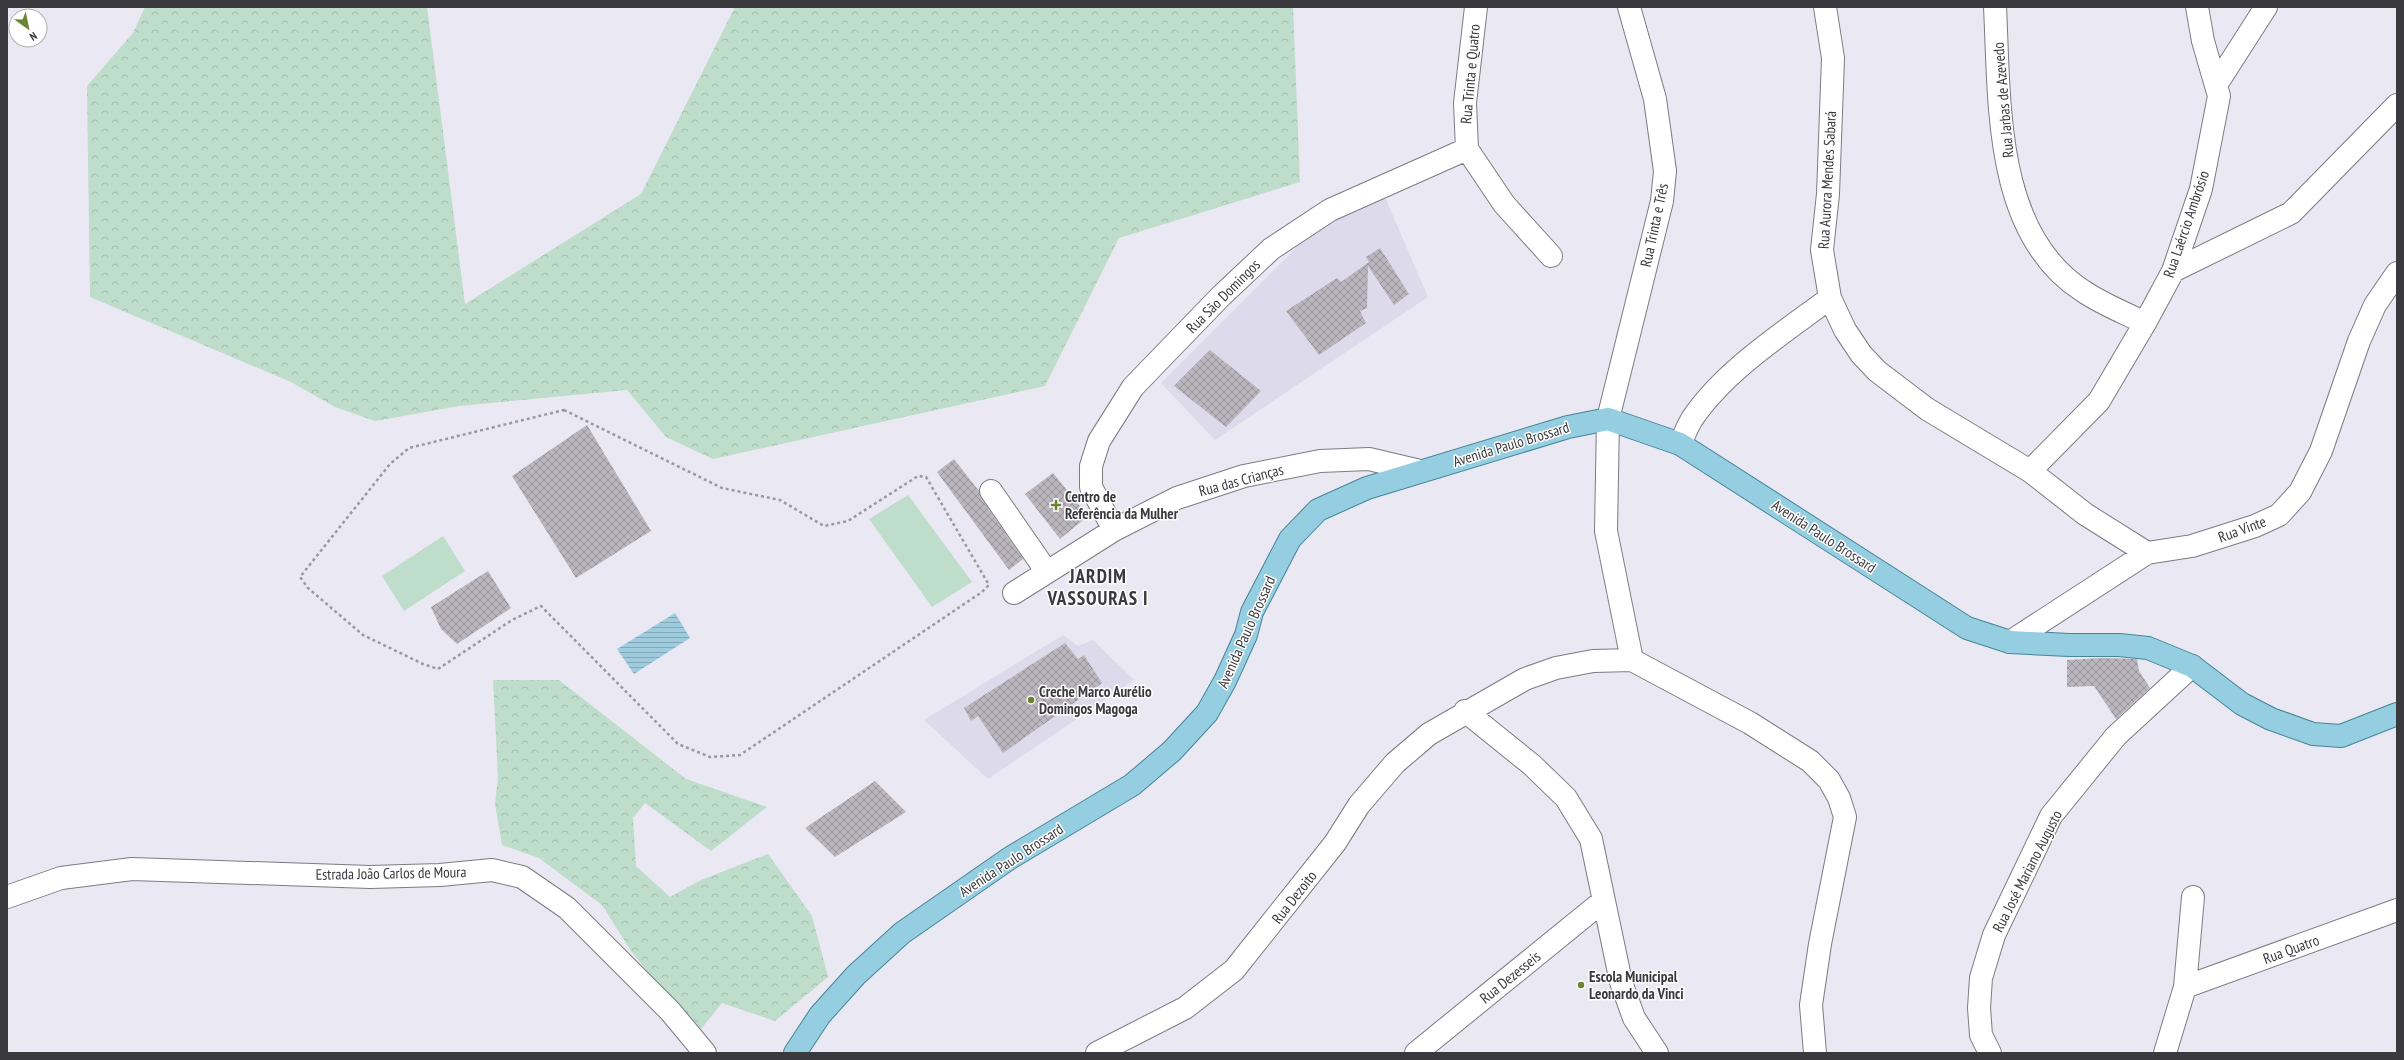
<svg xmlns="http://www.w3.org/2000/svg" width="2404" height="1060" font-family="'PT Sans Narrow',sans-serif">
<style>
.built{fill:#dddaeb}
.forest{fill:url(#forest-crowns)}
.park{fill:#beddca}
.water{fill:url(#water-rules)}
.building{fill:url(#building-cross-hatch)}
.lines{fill:none;stroke-linecap:round;stroke-linejoin:round}
.minor-casing{stroke:#7c7b84;stroke-width:24}
.major-casing{stroke:#468499;stroke-width:24}
.path{stroke:#9a98a0;stroke-width:2.5;stroke-dasharray:3 3;stroke-linecap:butt}
.minor{stroke:#fff;stroke-width:22}
.major{stroke:#94cee0;stroke-width:22}
.poi-dot{fill:#6d8334;stroke:#fff;stroke-width:1.5}
.labels{text-anchor:middle;dominant-baseline:central;stroke-width:3;stroke-linejoin:round;paint-order:stroke}
.street-label{font-size:15px;fill:#3a393d;stroke:#fff}
.poi-label{font-size:15px;font-weight:bold;fill:#3a393d;stroke:#fff;text-anchor:start}
.district-label{font-size:19px;font-weight:bold;letter-spacing:1px;fill:#3a393d;stroke:#fff}
</style>
<defs>
<pattern id="forest-crowns" width="20" height="18" patternUnits="userSpaceOnUse"><rect width="20" height="18" fill="#beddca"/><path d="M2 6a3 3 0 1 1 6 0M12 15a3 3 0 1 1 6 0" fill="none" stroke="#a4beae"/></pattern>
<pattern id="water-rules" width="6" height="5" patternUnits="userSpaceOnUse"><rect width="6" height="5" fill="#9eccde"/><path d="M0 2.5h6" fill="none" stroke="#82a7b5"/></pattern>
<pattern id="building-cross-hatch" width="8" height="8" patternUnits="userSpaceOnUse"><rect width="8" height="8" fill="#bbb5be"/><path d="M0 0l8 8M0 8l8-8" fill="none" stroke="#99949c"/></pattern>
</defs>
<rect width="100%" height="100%" fill="#eae8f2"/>
<path class="built" d="M 1384,195 L 1428,297 L 1215,440 L 1161,383 L 1311,233 Z
M 1063,635 L 1078,646 L 1093,640 L 1134,680 L 988,779 L 924,720 Z"/>
<path class="forest" d="M 145,7 L 427,7 L 465,304 L 641,194 L 735,7 L 1293,7 L 1300,182 L 1119,238 L 1045,386 L 713,459 L 666,437 L 627,390 L 459,406 L 375,421 L 335,407 L 291,382 L 90,297 L 87,86 L 133,33 Z
M 493,680 L 559,680 L 686,779 L 767,807 L 711,851 L 645,803 L 633,818 L 636,866 L 670,897 L 701,880 L 768,854 L 812,916 L 828,977 L 775,1021 L 722,1003 L 701,1029 L 667,996 L 631,951 L 602,905 L 539,858 L 502,845 L 495,804 L 498,777 Z"/>
<path class="park" d="M 908,495 L 972,582 L 932,607 L 869,519 Z
M 443,536 L 465,571 L 404,611 L 382,576 Z"/>
<path class="water" d="M 675,613 L 690,638 L 634,674 L 617,649 Z"/>
<path class="building" d="M 1380,248 L 1409,294 L 1394,305 L 1368,266 L 1367,308 L 1360,311 L 1366,323 L 1319,355 L 1286,311 L 1337,278 L 1341,282 L 1369,262 L 1366,257 Z
M 1210,350 L 1261,391 L 1226,427 L 1174,386 Z
M 587,425 L 651,531 L 576,578 L 512,476 Z
M 954,459 L 979,491 L 981,498 L 1023,559 L 1009,570 L 937,472 Z
M 1053,473 L 1088,516 L 1060,539 L 1025,494 Z
M 488,571 L 511,608 L 457,644 L 441,629 L 431,607 Z
M 1065,643 L 1078,659 L 1084,655 L 1102,683 L 1003,753 L 978,716 L 971,721 L 964,708 Z
M 2103,658 L 2137,659 L 2139,671 L 2150,688 L 2116,719 L 2094,686 L 2067,687 L 2067,660 Z
M 875,781 L 906,812 L 835,857 L 805,828 Z"/>
<g class="lines">
<g class="minor-casing">
<path id="minor" d="M 1476,7 L 1465,103 L 1467,149 L 1504,204 L 1551,256
M 1629,7 L 1655,99 L 1665,171 L 1662,201 L 1608,419 L 1606,531 L 1632,660
M 1825,7 L 1833,58 L 1828,194 L 1822,250 L 1830,298 L 1845,330 L 1861,354 L 1877,371 L 1927,409 L 2030,471 L 2085,514 L 2147,553
M 1995,7 C 2000,101 1993,233 2083,291 C 2102,304 2125,313 2145,323
M 2216,85 L 2266,7
M 2173,271 L 2291,213 L 2397,105
M 1680,444 C 1684,436 1687,427 1692,419 C 1724,371 1783,333 1830,298
M 2030,471 L 2099,401 L 2145,323 L 2173,271 L 2201,189 L 2219,96 L 2203,41 L 2197,7
M 991,491 L 1047,572
M 1114,530 L 1091,487 L 1091,466 L 1099,441 L 1133,387 L 1221,296 L 1271,249 L 1330,210 L 1467,149
M 1014,593 L 1114,530 L 1177,498 L 1244,476 L 1320,461 L 1369,459 L 1420,471
M 2010,642 L 2147,553 L 2192,546 L 2255,526 L 2279,515 L 2300,492 L 2321,451 L 2359,341 L 2375,305 L 2397,273
M 1632,660 L 1750,723 L 1810,761 L 1829,780 L 1839,798 L 1845,817 L 1820,944 L 1811,1005 L 1815,1053
M 1465,711 L 1532,765 L 1566,798 L 1591,839 L 1621,982 L 1634,1018 L 1657,1053
M 7,897 L 61,878 L 132,869 L 370,877 L 440,875 L 492,870 L 522,877 L 567,908 L 670,1011 L 705,1053
M 2185,987 L 2397,910
M 1097,1053 L 1185,1008 L 1234,970 L 1335,843 L 1359,805 L 1395,763 L 1429,734 L 1525,679 L 1556,668 L 1593,661 L 1632,660
M 1416,1053 L 1603,901
M 1990,1053 L 1981,1035 L 1979,1008 L 1981,978 L 1994,935 L 2051,816 L 2116,736 L 2192,666
M 2165,1053 L 2185,987 L 2193,897"/>
</g>
<g class="major-casing">
<path id="major" d="M 795,1053 L 820,1015 L 856,975 L 902,933 L 1010,858 L 1132,785 L 1172,751 L 1207,713 L 1225,681 L 1246,635 L 1252,612 L 1290,539 L 1318,510 L 1367,488 L 1568,427 L 1608,419 L 1680,444 L 1967,628 L 2010,642 L 2069,645 L 2119,645 L 2148,648 L 2192,666 L 2242,704 L 2271,719 L 2313,734 L 2341,736 L 2397,714"/>
</g>
<path class="path" d="M 564,410 L 722,488 L 780,500 L 824,526 L 848,521 L 918,476 L 926,477 L 989,585 L 982,592 L 740,755 L 710,757 L 678,744 L 541,606 L 512,620 L 438,669 L 423,664 L 363,635 L 308,588 L 300,577 L 390,464 L 409,448 Z"/>
<use href="#minor" class="minor"/>
<use href="#major" class="major"/>
</g>
<g class="poi-dot">
<path d="M1054 499h4v4h4v4h-4v4h-4v-4h-4v-4h4z"/>
<circle cx="1031" cy="700" r="4"/>
<circle cx="1581" cy="985" r="4"/>
</g>
<g class="labels">
<g class="street-label">
<text transform="translate(1470 74) rotate(-85)">Rua Trinta e Quatro</text>
<text transform="translate(2003 100) rotate(-95)">Rua Jarbas de Azevedo</text>
<text transform="translate(1827 180) rotate(-87)">Rua Aurora Mendes Sabará</text>
<text transform="translate(2186 224) rotate(-71)">Rua Laércio Ambrósio</text>
<text transform="translate(1654 225) rotate(-78)">Rua Trinta e Três</text>
<text transform="translate(1223 296) rotate(-45)">Rua São Domingos</text>
<text transform="translate(1511 444) rotate(-17)">Avenida Paulo Brossard</text>
<text transform="translate(1241 480) rotate(-15)">Rua das Crianças</text>
<text transform="translate(2242 529) rotate(-20)">Rua Vinte</text>
<text transform="translate(1824 536) rotate(33)">Avenida Paulo Brossard</text>
<text transform="translate(1246 632) rotate(-66)">Avenida Paulo Brossard</text>
<text transform="translate(1011 860) rotate(-33)">Avenida Paulo Brossard</text>
<text transform="translate(2027 871) rotate(-63)">Rua José Mariano Augusto</text>
<text transform="translate(391 873) rotate(-1)">Estrada João Carlos de Moura</text>
<text transform="translate(1294 897) rotate(-52)">Rua Dezoito</text>
<text transform="translate(2291 949) rotate(-20)">Rua Quatro</text>
<text transform="translate(1510 977) rotate(-39)">Rua Dezesseis</text>
</g>
<g class="poi-label">
<text x="1065" y="496">Centro de<tspan x="1065" dy="17">Referência da Mulher</tspan></text>
<text x="1039" y="691">Creche Marco Aurélio<tspan x="1039" dy="17">Domingos Magoga</tspan></text>
<text x="1589" y="976">Escola Municipal<tspan x="1589" dy="17">Leonardo da Vinci</tspan></text>
</g>
<g class="district-label">
<text x="1098" y="576">JARDIM<tspan x="1098" dy="22">VASSOURAS I</tspan></text>
</g>
</g>
<rect width="2404" height="1060" fill="none" stroke="#3a393d" stroke-width="16"/>
<g transform="translate(28 28) rotate(147)"><circle r="19" fill="#ffffff" stroke="#b0b0b1"/>
<path d="M0-3L7 15L0 10L-7 15Z" fill="#6d8334"/>
<text y="-6" font-size="11" font-weight="bold" text-anchor="middle" fill="#3a393d">N</text>
</g>
</svg>
